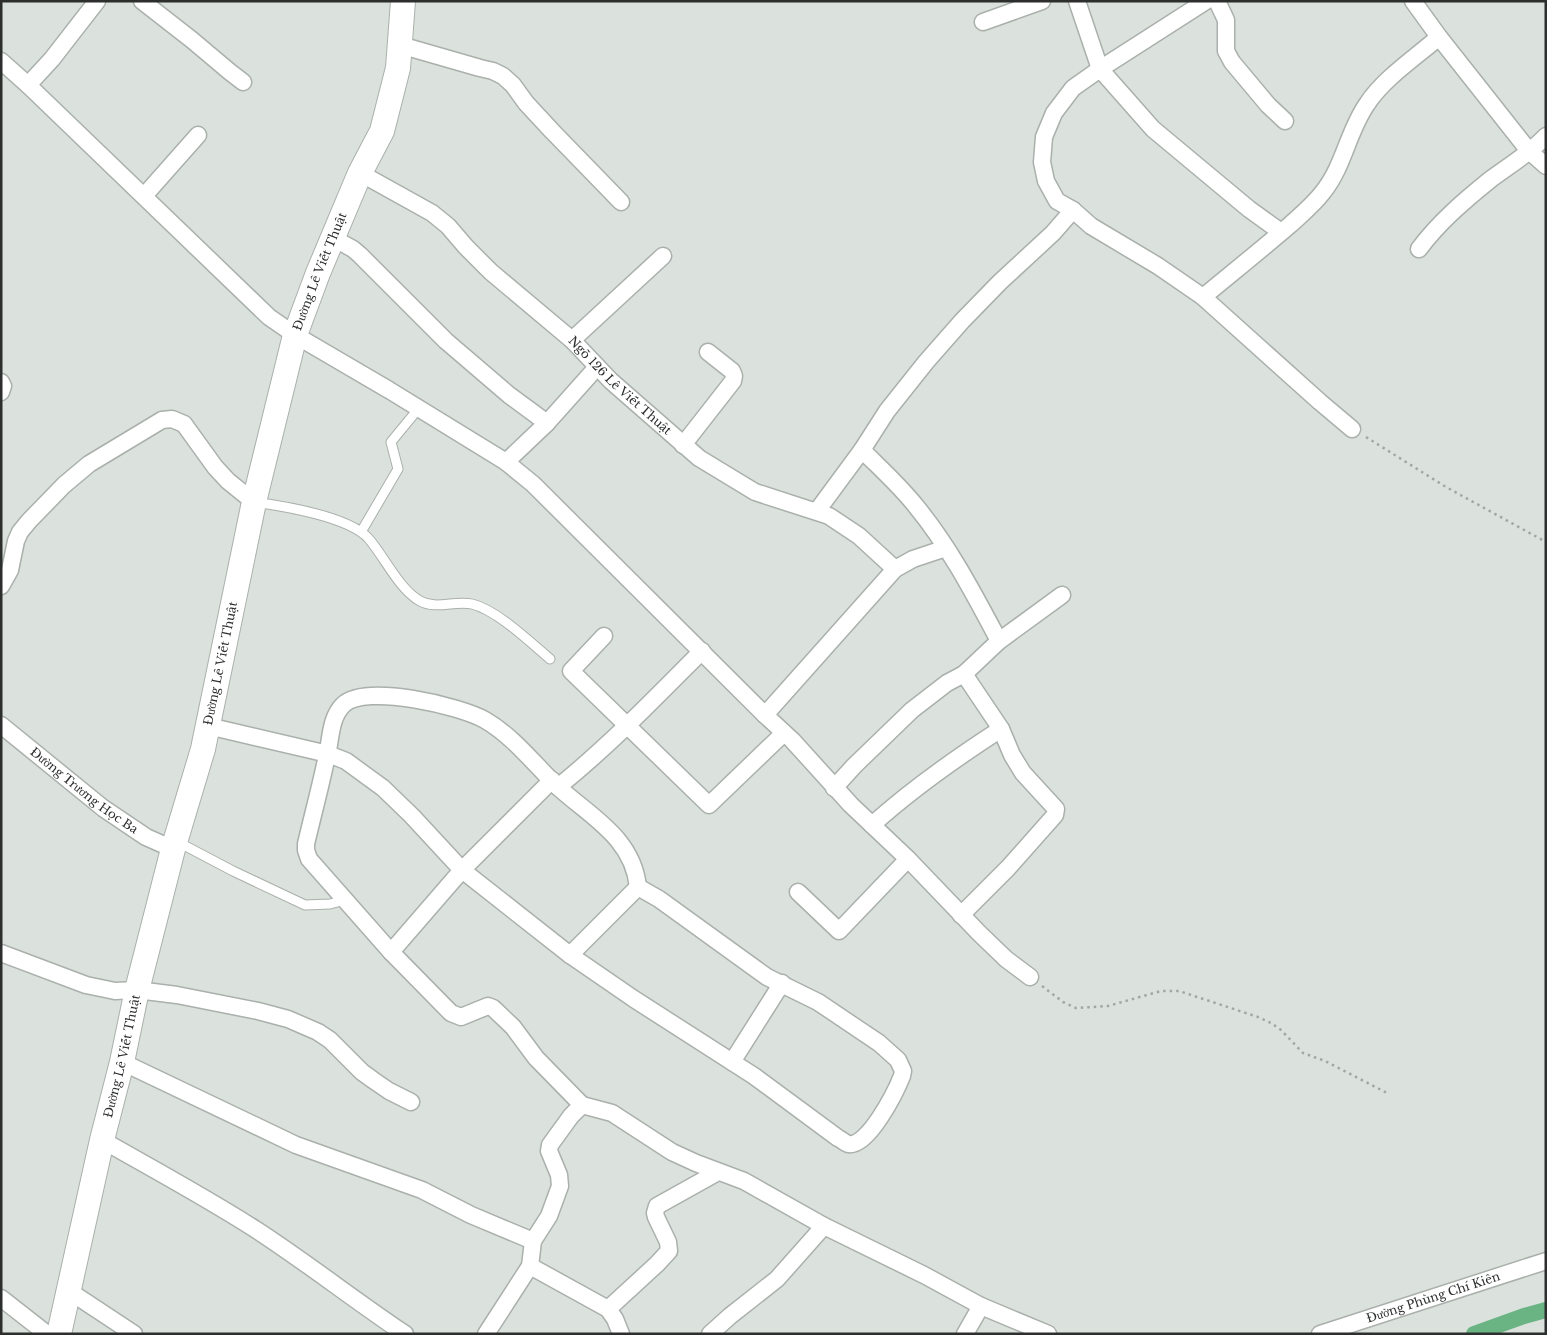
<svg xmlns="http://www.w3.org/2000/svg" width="1547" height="1335" viewBox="0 0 1547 1335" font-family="'Libre Baskerville',serif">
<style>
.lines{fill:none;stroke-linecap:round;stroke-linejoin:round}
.canal{stroke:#6ab483;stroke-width:16}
.lane-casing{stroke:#aab0ab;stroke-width:11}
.street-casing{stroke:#aab0ab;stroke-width:19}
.secondary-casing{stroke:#aab0ab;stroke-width:26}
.path{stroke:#a2a7a3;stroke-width:2.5;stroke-dasharray:2.5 4;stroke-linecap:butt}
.lane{stroke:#fff;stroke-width:9}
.street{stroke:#fff;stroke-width:16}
.secondary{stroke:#fff;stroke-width:24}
.labels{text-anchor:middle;stroke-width:4;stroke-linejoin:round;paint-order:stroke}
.street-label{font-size:12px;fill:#2c2f2d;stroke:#dbe1dd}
</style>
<rect width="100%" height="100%" fill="#dbe1dd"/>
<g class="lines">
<!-- canal -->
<path class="canal" d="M1474 1334 1524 1316 1546 1310"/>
<defs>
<path id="lane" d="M254 502C283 506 350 517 369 539 385 558 399 589 420 601 436 610 455 600 472 604 497 610 530 642 550 659
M361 532 398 469 391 442 419 408
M176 841 233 871 305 905 330 904 345 900"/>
<g id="street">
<path d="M142 1 192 40 230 72 243 82"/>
<path d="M1077 1 1100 69 1153 129 1249 209 1281 232"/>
<path d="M1206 1 1100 69 1073 88 1054 113 1044 137 1042 162 1046 181 1057 201 1073 210 1091 226 1158 266 1203 297 1320 402 1352 429"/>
<path d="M1217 1 1226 20V51L1232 62 1268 105 1285 121"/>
<path d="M1413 1 1439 37 1529 151 1546 166"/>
<path d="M983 22 1042 1"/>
<path d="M400 45 480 68 493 71 503 76 513 85 526 103 552 131 621 202"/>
<path d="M1 61 28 85 269 317 295 335 389 390 506 462 533 484 765 715 792 740 851 805 908 859 979 933 1006 959 1030 977"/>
<path d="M28 85 52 59 97 1"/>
<path id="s1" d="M360 173 432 213 448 226 466 247 491 272 572 340 611 381 699 458 755 492 829 516 859 536 895 569"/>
<path d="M144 196 198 135"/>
<path d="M333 238 353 249 360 255 446 341 509 395 547 423"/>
<path d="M1419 249C1439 222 1465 200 1491 179 1510 165 1530 153 1546 136"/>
<path d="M1203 297C1232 273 1262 249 1291 224 1302 214 1314 204 1323 192 1344 166 1348 131 1367 104 1383 79 1416 57 1439 37"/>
<path d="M572 340 663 256"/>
<path d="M1 382 3 386 1 392"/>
<path d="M683 445 733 381 734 376 732 371 708 352"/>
<path d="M862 450C880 468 899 485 915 505 949 546 974 594 999 641"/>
<path d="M506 462 547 423 597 367"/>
<path d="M817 511 862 450 887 411 926 362 962 321 1000 282 1053 233 1073 210"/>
<path d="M1 586 10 570 16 541 20 532 29 521 64 485 89 464 162 420 172 419 184 424 215 467 228 481 254 502"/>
<path d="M604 636 571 671 709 805 784 733"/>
<path d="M765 715 895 569 913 559 946 548"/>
<path id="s2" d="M1 725 103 808 146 837 173 849"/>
<path d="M208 726 328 754 346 761 383 788 412 816 462 870 570 955 634 999 754 1076 838 1138C841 1139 845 1143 848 1144 868 1148 896 1091 902 1076L903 1071 898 1060 879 1043 818 1002 767 977 659 899 638 887"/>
<path d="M558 787C610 745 655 698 702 651"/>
<path d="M834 788 854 766 912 710 947 683 964 674 999 641 1062 595"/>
<path d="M872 825C912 789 956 758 1001 729"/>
<path d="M798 892 839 931 908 859"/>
<path d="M961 915 1008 868 1055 815 1056 809 1023 773 1012 755 1001 729 964 674"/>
<path d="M391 952 462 870 552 780"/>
<path d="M1 953 86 985 115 991 137 990 177 995 258 1011 288 1019 318 1032 330 1040 362 1072 373 1080 389 1091 411 1102"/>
<path d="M570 955 638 887"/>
<path d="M122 1062 296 1145 422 1190 471 1215 533 1241"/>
<path d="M732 1062 782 983"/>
<path d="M582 1105 536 1058 513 1027 493 1008 488 1006 461 1017 451 1013 391 952 309 859 306 850V844C313 814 321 785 327 755 331 739 330 718 343 705 365 683 460 706 485 720 514 737 534 764 558 787 591 817 633 838 638 887"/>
<path d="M102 1140C153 1169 205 1197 255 1229 306 1262 354 1300 405 1334"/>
<path d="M530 1266 608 1309 615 1319 621 1334"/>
<path d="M69 1291 134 1334"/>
<path d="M1 1298 47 1334"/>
<path d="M608 1309 657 1264 669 1251 668 1242 656 1217 655 1213 657 1206 718 1172"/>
<path d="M486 1334 530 1266 533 1241 549 1216 560 1186 559 1175 549 1151 550 1145 571 1116 582 1105 612 1113 672 1152 696 1163 744 1181 824 1226 924 1275 981 1306 1048 1334"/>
<path d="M710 1334 730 1316 777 1279 824 1226"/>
<path d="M965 1334 981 1306"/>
<path id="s3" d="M1320 1334 1546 1261"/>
</g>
<g id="secondary">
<path id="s4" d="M59 1334 102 1140 122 1062 137 990 173 849 203 749 254 502 295 335 318 273 360 173 382 131 398 68 403 1"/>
</g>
</defs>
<!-- lane casing -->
<use href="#lane" class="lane-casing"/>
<!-- street casing -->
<use href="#street" class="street-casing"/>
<!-- secondary casing -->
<use href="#secondary" class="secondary-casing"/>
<!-- path -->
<path class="path" d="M1366 437 1446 487 1546 542
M1042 986 1063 1002 1076 1008 1108 1006 1161 991H1179L1258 1017 1271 1023 1281 1030 1303 1053 1325 1061 1389 1094"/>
<!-- lane -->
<use href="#lane" class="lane"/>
<!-- street -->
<use href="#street" class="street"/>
<!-- secondary -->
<use href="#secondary" class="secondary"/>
</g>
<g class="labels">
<!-- street labels -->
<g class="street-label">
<text dy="4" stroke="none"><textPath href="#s4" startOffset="1095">Đường Lê Viết Thuật</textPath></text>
<text dy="4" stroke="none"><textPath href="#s1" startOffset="338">Ngõ 126 Lê Viết Thuật</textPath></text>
<text dy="4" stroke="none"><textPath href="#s4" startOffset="690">Đường Lê Viết Thuật</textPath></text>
<text dy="4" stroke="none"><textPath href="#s2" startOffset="106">Đường Trương Học Ba</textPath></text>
<text dy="4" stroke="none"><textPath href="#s4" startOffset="285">Đường Lê Viết Thuật</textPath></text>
<text dy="4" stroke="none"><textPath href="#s3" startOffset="119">Đường Phùng Chí Kiên</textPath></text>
</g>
</g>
<!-- border -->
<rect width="1547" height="1335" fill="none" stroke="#2c2f2d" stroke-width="5"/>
</svg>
